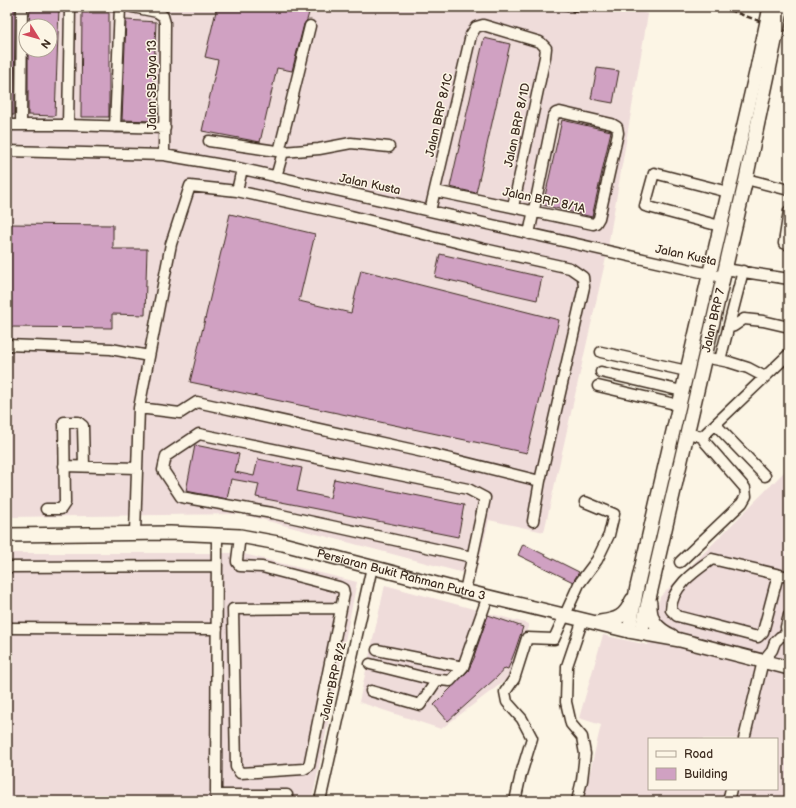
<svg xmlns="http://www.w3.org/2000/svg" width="796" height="808" viewBox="0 0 796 808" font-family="'Balsamiq Sans',sans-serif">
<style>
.built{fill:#efdcda;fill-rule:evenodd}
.building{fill:#d0a1c2;stroke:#3b2a1e}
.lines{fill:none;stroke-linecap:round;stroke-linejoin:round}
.minor-casing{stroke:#3b2a1e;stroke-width:13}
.major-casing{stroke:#3b2a1e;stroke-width:16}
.minor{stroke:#fcf5e5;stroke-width:10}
.major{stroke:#fcf5e5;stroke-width:13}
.rail{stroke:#3b2a1e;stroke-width:2.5;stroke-dasharray:6 3;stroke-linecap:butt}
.major-bridge-casing{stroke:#3b2a1e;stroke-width:16;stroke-linecap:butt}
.major-bridge{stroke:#fcf5e5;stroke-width:13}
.labels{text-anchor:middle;stroke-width:3;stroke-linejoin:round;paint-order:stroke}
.street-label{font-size:12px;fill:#3b2a1e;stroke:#fcf5e5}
</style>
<rect width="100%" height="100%" fill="#fcf5e5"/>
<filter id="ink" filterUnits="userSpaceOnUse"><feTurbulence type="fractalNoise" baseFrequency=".025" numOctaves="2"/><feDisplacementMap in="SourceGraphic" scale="8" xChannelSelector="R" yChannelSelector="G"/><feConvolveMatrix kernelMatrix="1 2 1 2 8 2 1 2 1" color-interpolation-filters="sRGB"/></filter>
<g filter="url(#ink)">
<!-- built -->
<path class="built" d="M7 7H620L648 14 606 258 544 532 489 520 475 576 241 514 7 517ZM26 26H50V50H26Z
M789 467V801H583L601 725 579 718 603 635 648 645 660 597ZM649 739H777V789H649Z
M7 553H240L357 582 312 801H7Z
M385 585 529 624 511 676 441 729 359 702Z"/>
<!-- building -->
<path class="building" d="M7 7H15L14 115H7Z
M30 7H59L55 116 28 115V50H50V26H29Z
M217 7H282L309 13 307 20 304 24 292 71 277 68 260 142 202 131 218 60 205 57Z
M82 13H109V117H81Z
M126 20 156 22 152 121 122 120Z
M484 38 510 44 476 193 450 187Z
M597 68 619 71 613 103 591 99Z
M562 120 611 131 592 217 543 205Z
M230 214 315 234 299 301 351 313 361 270 559 320 527 453 190 382Z
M7 224 113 225V249H147L145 315 112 314V328L7 327Z
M440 254 542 277 537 300 435 277Z
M195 445 239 454 235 472 254 476 258 459 302 468 297 491 330 498 334 479 464 505 458 537 256 497 259 484 231 479 227 499 186 491Z
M523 544 579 572 573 582 518 555Z
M488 615 523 627 515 651 508 669 505 668 497 677 448 721 434 705 468 671 475 656H474Z"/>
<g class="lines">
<defs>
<path id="minor" d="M132 7 157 12 163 16 165 23 164 155
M7 125H68L165 128
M21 125 22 7
M68 125 70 7
M115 127 120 7
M209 141 283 152
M7 151 164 155 234 167 723 277
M279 152 310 26
M276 177 283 152 319 149 351 143 389 147
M746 179 789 190
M237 191 351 216 484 249 570 268 583 277 584 287 540 481 533 521
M435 191 593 224 596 223 599 218 618 133 617 127 612 124 560 112 556 113 553 117 529 234
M430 211 471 35 476 27 483 25 540 42 546 48 545 57 513 207
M789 211 784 243 789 245
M720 226 645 206 654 173 728 192
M725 269 789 279
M728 328 734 326 744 319 763 321 789 327
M7 345 111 349 149 356
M601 352 687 371
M704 357 729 362 748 368 765 377
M720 360 743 271
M601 372 682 391
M598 386 679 405
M139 408 180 413 197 402 423 452 540 481
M716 425 765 476
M688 433 702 437 789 354
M64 466 137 468
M46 509H61L65 503 64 422H78L83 426 84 466
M135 533 139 408 171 244 190 186 237 191 242 169
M240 536 237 560V562L240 566 262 567 339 587 343 589 344 594 309 766 304 769 240 773 236 767 233 609 341 608
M680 562 742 503 746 496 745 488 705 442 702 437
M7 567 217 566
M778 575 763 632 758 637 677 616 671 610C671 587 695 571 712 559L789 577
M465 591 485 498 468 489 199 434 166 456 163 470 181 497 272 513 472 557
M7 628 217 629
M787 634 786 627 789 615
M377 650 463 667
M370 664 430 679 450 681 463 667 488 596
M371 691 420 705 437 680
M744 739 763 661 772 650 775 642 780 637 787 634
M216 795H287
M216 801 217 534
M320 801 372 567
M515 801 521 774 532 738 522 719 507 702 505 692 514 679 527 638 554 639 579 584 597 560 609 535 614 514 585 502
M577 801 582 780 585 754 582 737 571 724 566 702 567 666 583 619
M728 801 731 789"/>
<g id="major">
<path id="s1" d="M7 535 170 533 240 536 283 544 456 589 629 631 680 640 789 668"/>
<path d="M650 603C649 620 657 629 672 636"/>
<path d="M600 622C617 620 625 617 632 600"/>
<path d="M629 631 637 587 758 64"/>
<path id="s2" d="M641 633 746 179 769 70"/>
</g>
</defs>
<!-- minor casing -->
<use href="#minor" class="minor-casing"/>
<!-- major casing -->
<use href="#major" class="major-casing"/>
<!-- minor -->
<use href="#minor" class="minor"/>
<!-- major -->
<use href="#major" class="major"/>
<!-- rail -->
<path class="rail" d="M554 7 577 12
M721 7 789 32"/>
<defs>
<path id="major-bridge" d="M758 64 770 7
M769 70 782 7"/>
</defs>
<!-- major-bridge casing -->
<use href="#major-bridge" class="major-bridge-casing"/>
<!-- major-bridge -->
<use href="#major-bridge" class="major-bridge"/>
</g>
</g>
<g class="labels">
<!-- street labels -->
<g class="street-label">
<text transform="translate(152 85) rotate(-90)" y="4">Jalan SB Jaya 13</text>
<text transform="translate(439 115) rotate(-77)" y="4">Jalan BRP 8/1C</text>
<text transform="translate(517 125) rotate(-78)" y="4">Jalan BRP 8/1D</text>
<text transform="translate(370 184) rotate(12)" y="4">Jalan Kusta</text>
<text transform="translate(544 200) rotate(12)" y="4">Jalan BRP 8/1A</text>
<text transform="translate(686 255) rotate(12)" y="4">Jalan Kusta</text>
<text dy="4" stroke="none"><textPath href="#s2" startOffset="321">Jalan BRP 7</textPath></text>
<text dy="4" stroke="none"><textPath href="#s1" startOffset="399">Persiaran Bukit Rahman Putra 3</textPath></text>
<text transform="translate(333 681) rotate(-77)" y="4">Jalan BRP 8/2</text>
</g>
</g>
<!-- margin -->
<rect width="796" height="808" fill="none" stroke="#fcf5e5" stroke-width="24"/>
<rect x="12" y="12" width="772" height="784" fill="none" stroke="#3b2a1e" stroke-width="1.5" filter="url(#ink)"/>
<!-- legend -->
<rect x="648" y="738" width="130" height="52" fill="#fcf5e5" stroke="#afa495"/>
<rect x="656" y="751" width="20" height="6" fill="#fcf5e5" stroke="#afa495"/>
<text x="684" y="758" font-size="12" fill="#3b2a1e">Road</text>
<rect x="656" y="768" width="20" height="12" fill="#d0a1c2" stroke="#afa495"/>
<text x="684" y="778" font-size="12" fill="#3b2a1e">Building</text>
<!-- north arrow -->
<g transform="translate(38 38) rotate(127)"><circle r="19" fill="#fcf5e5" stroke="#afa495"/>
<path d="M0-3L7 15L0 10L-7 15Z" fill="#d1495b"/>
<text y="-6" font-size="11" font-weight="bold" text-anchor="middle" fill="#3b2a1e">N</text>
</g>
</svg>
